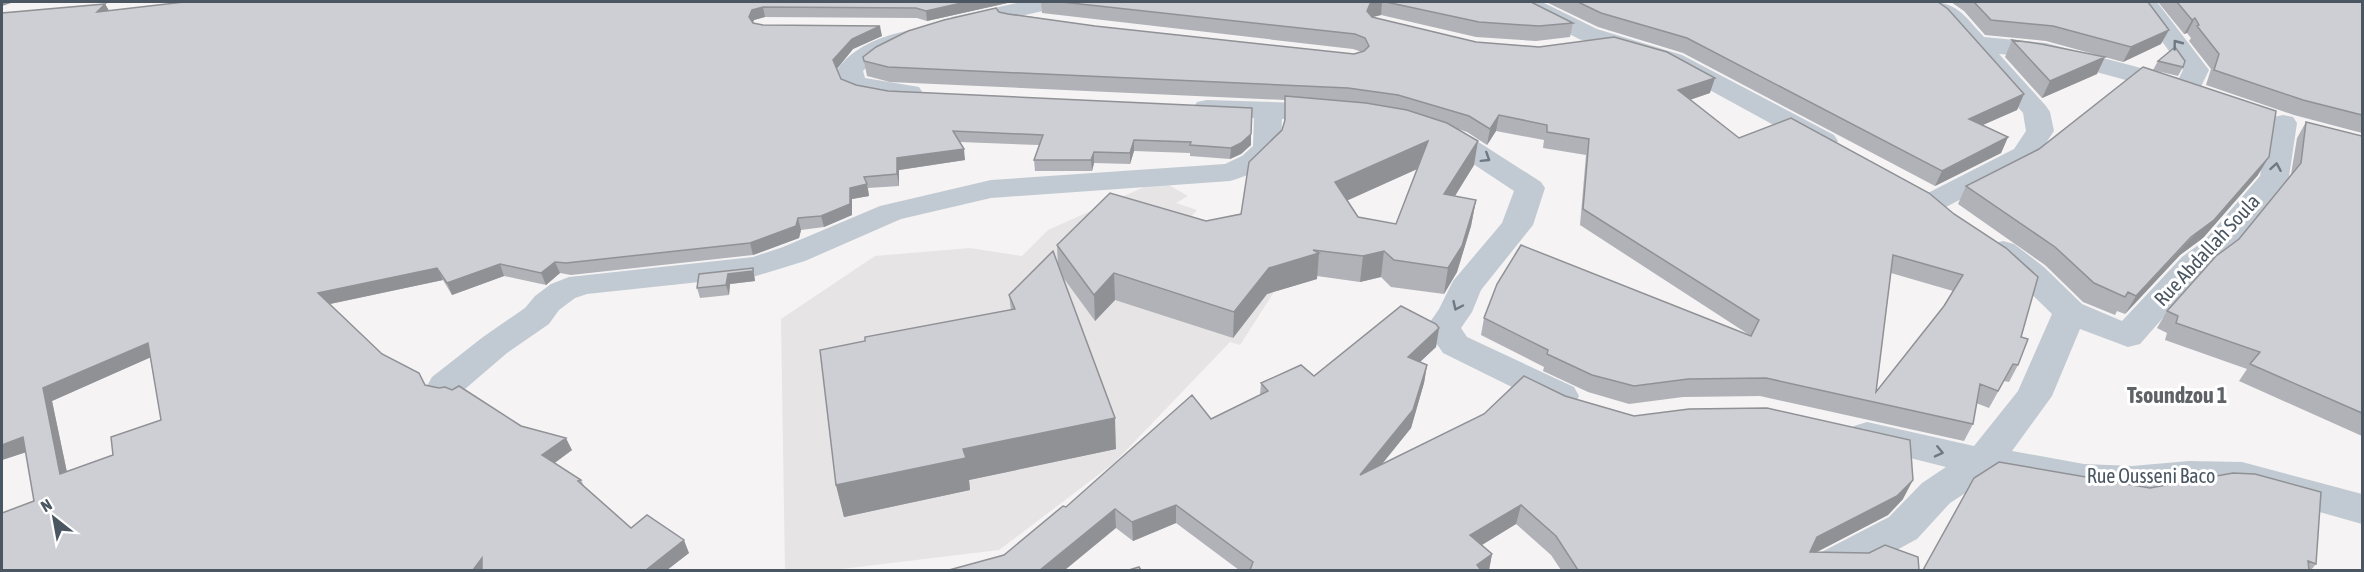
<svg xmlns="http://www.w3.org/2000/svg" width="2364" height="572" viewBox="0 0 2364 572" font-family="'Asap Condensed',sans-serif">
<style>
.education{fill:#e6e4e5}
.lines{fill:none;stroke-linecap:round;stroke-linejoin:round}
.minor{fill:#c1cad2;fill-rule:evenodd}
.wall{fill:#b0b2b7;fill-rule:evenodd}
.shaded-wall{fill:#909195}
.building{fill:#cdcfd5;stroke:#909195;stroke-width:1.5;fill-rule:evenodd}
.oneway{stroke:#6e7983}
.labels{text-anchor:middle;stroke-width:6;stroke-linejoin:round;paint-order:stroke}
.street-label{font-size:20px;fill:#4a5661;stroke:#fff}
.quarter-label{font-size:22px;font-weight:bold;fill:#5f6368;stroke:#fff}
</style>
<rect width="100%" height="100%" fill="#f5f3f3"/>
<!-- education -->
<path class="education" d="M1160 180 1188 196 1176 203 1197 210 1165 246 1279 284 1240 345 1230 342 1114 463 999 550 833 570H785L781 319 875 256 970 248 1022 256 1048 230Z"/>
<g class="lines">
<!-- minor -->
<path class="minor" d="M1022 2H1065L1061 7 961 29 952 27 949 22 952 17Z
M1513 2H1542L1597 29 1682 55 1834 135 1838 141 1834 147 1824 149 1814 147 1664 65 1579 39 1517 7Z
M1921 2C1956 0 1962 13 1984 37L2046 43 2179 78 2183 70 2133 2H2157L2209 70 2197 95 2188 97 2045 58 1999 54 2046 106 2050 112 2054 131 2034 161 1946 207 1935 210 1924 207 1920 201 1924 195 2014 149 2026 131 2023 113 1944 22Z
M906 31 915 33 918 38C911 48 878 55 863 71L865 78 919 87 923 93 919 99C896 104 865 97 844 88L837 70C853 47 879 37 906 31Z
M1207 100 1330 104 1340 106 1344 112 1340 118 1330 120 1282 119C1281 128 1283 139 1281 148 1277 164 1245 177 1230 181L991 198 901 219 805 261 756 276 587 294 575 298 559 310 549 324 507 353 458 395 445 398 432 395 427 386 432 377 483 337 525 308 535 296 551 284 569 277 753 257 783 247 880 206 991 180 1225 164 1242 156 1253 146 1254 118 1197 114 1193 108 1197 102Z
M2283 115 2293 117 2297 123 2289 177 2284 183 2227 254 2204 271 2140 344 2128 347 2080 329 2052 396 2012 451 2084 464 2132 466 2189 461 2242 462 2362 494V524L2242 490 2189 489 2132 494 2084 492 2033 481 1990 477 1950 503 1917 539 1860 570H1804L1810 558 1889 517 1922 483 1946 467 1854 444 1848 435 1854 426 1867 422 1974 446 2018 391 2052 314 1987 251 1992 244 2003 241 2014 244 2044 267 2082 304 2122 321 2182 257 2205 240 2260 176 2269 123 2273 117Z
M1436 125 1466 134 1541 182 1545 188 1533 225 1481 290 1472 312 1461 328 1467 337 1574 387 1579 396 1574 405 1561 408 1548 405 1443 353 1426 328 1439 309 1453 281 1502 223 1514 191 1446 146 1426 139 1422 133 1426 127Z"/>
</g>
<!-- wall -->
<path class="wall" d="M1012 2 927 21 917 18 765 17 754 20 753 23 763 25 882 36 853 49 837 69 841 79 856 85 888 91 1251 145 1241 154 1230 159 1190 156V153L1134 151 1130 164 1094 163 1092 171H1035L1034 160 1039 145 960 142 965 160 899 170V186L868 188 869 196 852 199V215L824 227 801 230 799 238 753 255 571 275 560 273 546 285 504 276 452 295 443 280 330 304 382 354 425 385 521 426 572 450 554 463 581 480 584 486 631 528 689 553 667 570H2L34 501 26 452 2 460 105 4 109 11ZM150 357 161 420 113 455 67 472 52 401Z
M1041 2H1531L1573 23 1570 37 1536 41 1476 37 1381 15 1372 17 1476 42 1710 93 1690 100 1739 138 1929 193 2021 337 2018 365 2009 382 2004 381 1989 408 1976 403 1973 424 1964 441 1760 396 1683 397 1629 404 1588 392 1543 371 1544 367 1481 335 1484 318 1751 336 1580 225 1586 155 1543 148 1544 140 1496 131 1487 145 1467 132 1458 129 1474 165 1455 196 1476 200 1471 226 1457 272 1444 294 1391 287 1381 277 1360 282 1317 276V279L1267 294 1233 338 1115 300 1095 321 1062 276 1116 449 969 480 970 490 844 517 836 485 865 341 1011 310 1009 295 1058 266 1057 245 1206 221 1241 214 1282 130 1284 123 1285 100 890 82 867 76 863 57 999 12 1095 26 1354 54 1362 52 1353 49 1042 13ZM1417 169 1396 224 1358 217 1347 200ZM1891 273 1953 291 1944 306 1876 392Z
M1546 2H1938L2024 94 2017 110 1983 125 2008 137 2001 153 1935 186 1683 53 1598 27Z
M1951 2H2148L2161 44 2123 62 2046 41 1985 35 1964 11Z
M2158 2H2362V133L2294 115 2206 85 2211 69 2189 41 2191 38 2187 33 2184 34Z
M2012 40 2097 74 2042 98 2005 57Z
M2158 61 2183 67 2178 76 2153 70Z
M2306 122 2362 136V436L2239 381 2247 369 2165 340 2167 333 2157 328 2167 311 2239 239 2291 174 2297 138Z
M2258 175 2203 238 2180 255 2125 314 2117 311 2115 315 2083 302 2045 265 1958 204 1966 186Z
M753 268 755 281 730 284 729 295 700 298 697 288Z
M1439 328 1436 347 1420 362 1427 365 1424 383 1411 428 1381 465 1565 396 1903 499 1888 515 1817 552 1919 570H1561L1551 555 1516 524 1482 545 1492 554 1489 570H1239L1176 523 1133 541 1116 528 1004 555 1066 507 1211 419 1260 395 1261 383 1314 376Z
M1999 462 2316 564 2311 570H1923Z"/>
<!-- shaded-wall -->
<path class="shaded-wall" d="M2 2H14L2 6Z
M966 2H1012L927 21 926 11Z
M1379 2H1382L1381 15 1369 18 1367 11 1370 4Z
M105 4 111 14 97 12Z
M763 7 765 17 754 20 751 27 749 17 752 10Z
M2195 18 2187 33 2184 34 2192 20Z
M880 26 882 36 853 49 835 71 833 60 852 39Z
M2169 30 2161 44 2123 62 2131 47Z
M2105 57 2097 74 2042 98 2050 81Z
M1715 78 1710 93 1674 105 1678 90Z
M2024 94 2017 110 1962 134 1969 119Z
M1499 115 1496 131 1487 145 1490 129Z
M1251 134V145L1241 154 1230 159 1231 148Z
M2008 137 2001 153 1935 186 1942 171Z
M1134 140V151L1130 164V153Z
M1428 141 1424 166 1333 207 1335 182Z
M1478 141 1474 165 1440 220 1444 194Z
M964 149 965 160 899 170V186L897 174V158Z
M1094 152V163L1092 171 1091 160Z
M2269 157 2258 175 2203 238 2180 255 2125 314 2136 296Z
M867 184 869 196 852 199V215L824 227 821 216 850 188Z
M1476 200 1471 226 1457 272 1444 294 1448 268Z
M798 218 801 230 799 238 753 255 750 243Z
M1384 251 1381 277 1360 282 1363 256Z
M1319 253 1317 279 1267 294 1233 338 1234 312 1269 268Z
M555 262 560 273 546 285 541 273Z
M500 264 504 276 452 295 447 283Z
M437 268 443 280 325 305 318 293Z
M753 268 755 281 730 284 729 295 726 285 728 274Z
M1114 273 1115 300 1095 321 1094 295Z
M1439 328 1436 347 1406 375 1408 357Z
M148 343 156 355 52 401 70 487 60 474 43 388Z
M1427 365 1424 383 1411 428 1358 494 1360 475Z
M1115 418 1116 449 969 480 970 490 844 517 836 485 963 449Z
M23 437 33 450 2 460V445Z
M566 438 572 450 548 468 542 455Z
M1913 480 1903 499 1888 515 1809 556 1802 570 1817 537Z
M1176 505V523L1133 541 1132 522Z
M1521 505 1516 524 1467 554 1470 535Z
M1115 509 1116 528 1065 570H1040Z
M684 540 689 553 667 570H646Z
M1492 554 1489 570H1476L1477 565Z
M482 558 488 570H473Z"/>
<!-- building -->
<path class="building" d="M184 2H966L926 11 916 8 763 7 752 10 749 17 753 23 763 25 880 26 852 39 833 60 841 79 856 85 888 91 1252 108 1251 134 1241 143 1231 148 1190 145 1191 142 1134 140 1130 153 1094 152 1091 160H1034L1043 135 953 131 964 149 897 158V174L864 177 867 184 850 188V204L821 216 798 218 796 226 750 243 566 263 555 262 541 273 500 264 447 283 437 268 318 293 382 354 419 373 425 385 439 388 445 387 452 390 459 386 521 426 566 438 542 455 581 480 578 481 631 528 647 515 684 540 646 570H482V558L473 570H2V513L34 501 23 437 2 445V13L105 4 97 12ZM148 343 161 420 111 437 113 455 60 474 43 388Z
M1062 2H1379L1370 4 1367 11 1372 17 1476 42 1539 47 1614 37 1667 52 1715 78 1678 90 1739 138 1791 118 1929 193 1954 214 2006 248 2038 277 2021 337 2028 339 2018 365 2013 364 1998 391 1980 384 1973 424 1766 378 1688 379 1634 386 1592 375 1547 354 1548 350 1484 318 1497 284 1521 245 1751 336 1759 320 1583 209 1589 139 1547 132V125L1499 115 1490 129 1469 116 1398 95 1348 88 888 67 864 61 863 57 876 47 908 31 944 20 996 8 999 12 1008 14 1095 26 1354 54 1364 51 1369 46 1365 38 1355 34ZM1893 255 1963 275 1944 306 1876 392Z
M1386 2H1531L1573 23 1539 26 1479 22Z
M1578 2H1938L1948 9 2024 94 1969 119 2008 137 1942 171 1687 38 1601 13Z
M1974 2H2148L2169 30 2131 47 2053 26 1991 20Z
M2177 2H2362V115L2303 100 2214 70 2219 54 2197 26 2199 25 2195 18 2192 20Z
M2012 40 2041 44 2105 57 2050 81Z
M2175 47 2185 61 2183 67 2158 61Z
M2143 67 2276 111 2269 157 2214 220 2191 237 2136 296 2128 292 2125 297 2094 283 2055 247 1966 186 2039 149Z
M1285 96 1366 103 1407 110 1447 123 1478 141 1444 194 1476 200 1462 246 1448 268 1394 260 1384 251 1363 256 1313 250 1319 253 1269 268 1234 312 1114 273 1094 295 1057 245 1110 193 1206 221 1241 214 1249 162 1282 130 1285 120ZM1428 141 1396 224 1358 217 1335 182Z
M2306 122 2362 136V413L2250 364 2260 352 2176 323 2178 316 2167 311 2216 256 2239 239 2301 163Z
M1053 251 1115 418 963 449 966 458 836 485 820 350 865 341V337L1015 309 1009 295Z
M753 268V271L728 274 726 285 697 288 699 274Z
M1401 306 1436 324 1439 328 1408 357 1427 365 1413 410 1360 475 1484 414 1524 376 1565 396 1634 416 1689 409 1767 408 1910 440 1913 480 1897 496 1817 537 1810 552 1869 553 1885 545 1918 557 1919 570H1578L1556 536 1521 505 1470 535 1492 554 1477 565 1481 570H1250L1253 562 1176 505 1132 522 1115 509 1040 570H949L1004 555 1063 506 1066 507 1192 395 1211 419 1268 391 1261 383 1301 365 1314 376Z
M1999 462 2150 488 2233 473 2255 474 2321 492 2316 564 2308 561 2309 570H1923L1974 478Z
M1139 567 1141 570H1129Z"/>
<!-- one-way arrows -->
<defs><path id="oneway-chevron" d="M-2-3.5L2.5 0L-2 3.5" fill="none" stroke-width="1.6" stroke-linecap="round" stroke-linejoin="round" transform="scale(1.5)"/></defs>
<g class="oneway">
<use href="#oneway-chevron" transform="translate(2177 44) rotate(-127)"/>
<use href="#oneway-chevron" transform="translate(1486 158) rotate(32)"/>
<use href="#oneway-chevron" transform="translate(2276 167) rotate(-80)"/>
<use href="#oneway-chevron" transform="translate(1457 306) rotate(115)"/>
<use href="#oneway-chevron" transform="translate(1939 452) rotate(13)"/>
</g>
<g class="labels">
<!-- street labels -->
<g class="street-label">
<text transform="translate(2207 250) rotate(-47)" y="7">Rue Abdallah Soula</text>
<text x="2151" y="483">Rue Ousseni Baco</text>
</g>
<!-- quarter labels -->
<g class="quarter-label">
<text x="2177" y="403">Tsoundzou 1</text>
</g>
</g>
<!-- border -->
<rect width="2364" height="572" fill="none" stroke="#4a5661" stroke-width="6"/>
<!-- north arrow -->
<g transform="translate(54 518) rotate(329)" stroke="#ffffff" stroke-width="4.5" paint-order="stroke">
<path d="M0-4.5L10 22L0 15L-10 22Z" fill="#4a5661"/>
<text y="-9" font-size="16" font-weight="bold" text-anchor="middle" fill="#4a5661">N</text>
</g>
</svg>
